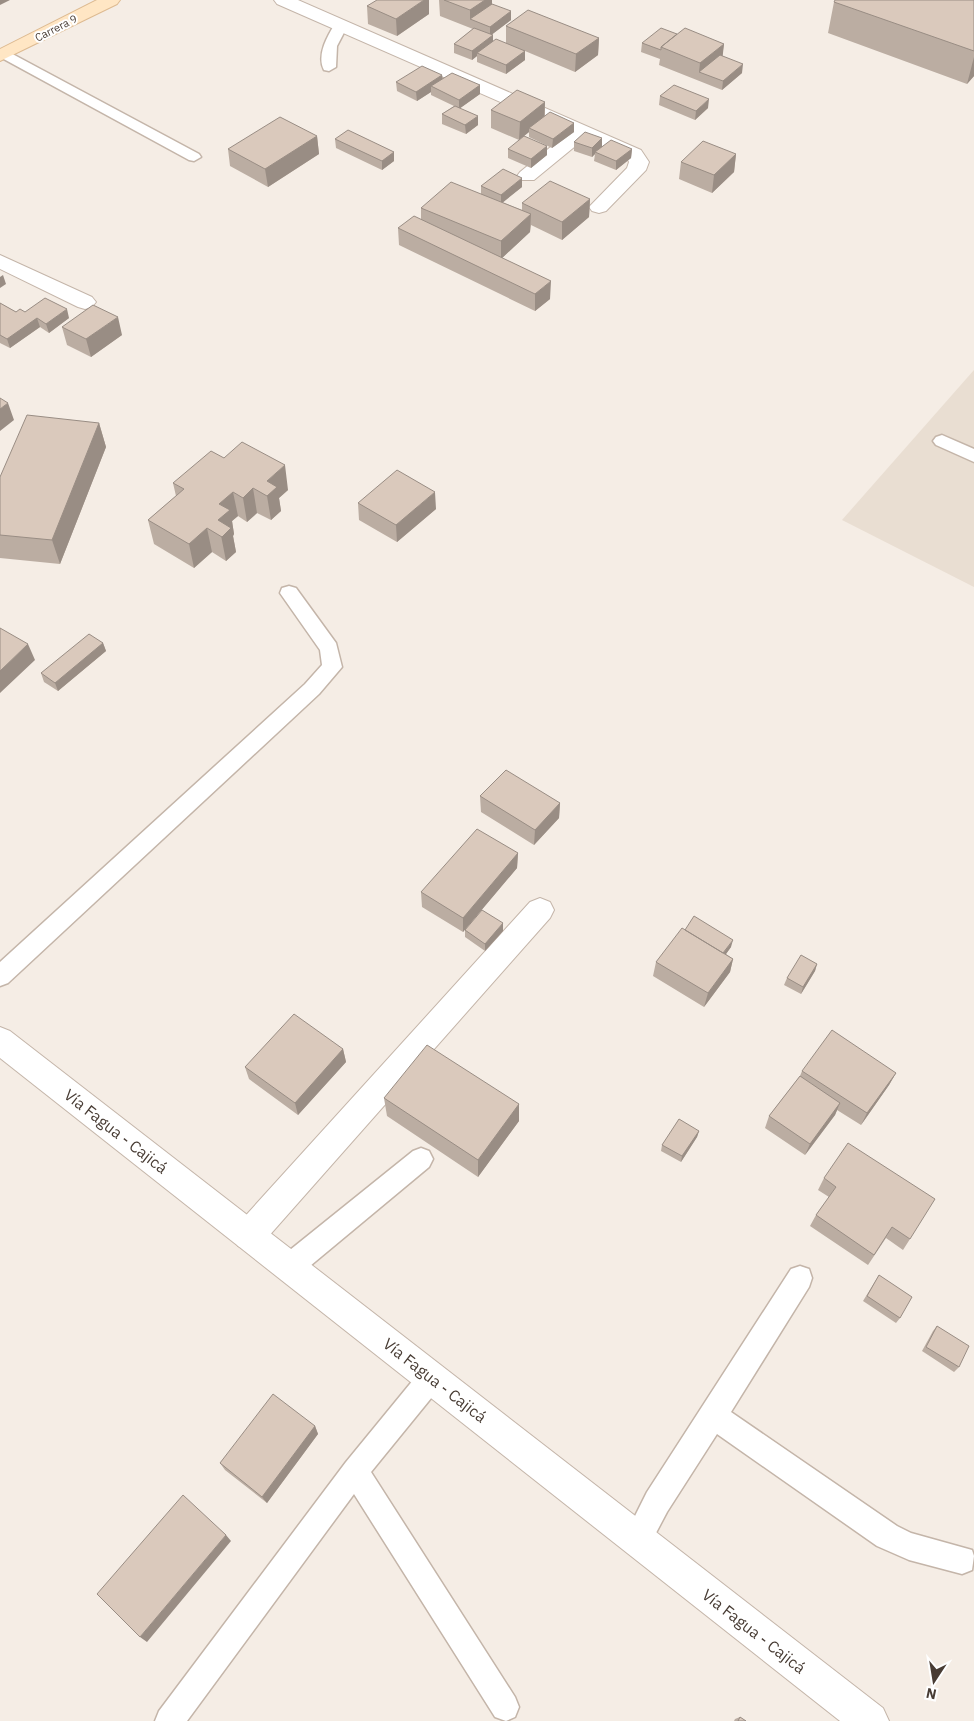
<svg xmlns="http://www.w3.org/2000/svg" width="974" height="1721" viewBox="0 0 974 1721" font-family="'IBM Plex Sans',sans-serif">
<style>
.residential{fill:#e9ded2}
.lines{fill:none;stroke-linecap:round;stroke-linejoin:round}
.service-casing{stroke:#c4b5a9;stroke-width:3}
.minor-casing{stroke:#c4b5a9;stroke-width:2}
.tertiary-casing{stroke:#c4b5a9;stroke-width:2}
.secondary-casing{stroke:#ddba91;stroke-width:2}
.service{fill:#fff;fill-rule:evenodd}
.minor{fill:#fff;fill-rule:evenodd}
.tertiary{fill:#fff;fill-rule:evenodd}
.secondary{fill:#ffe6c4;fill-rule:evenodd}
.wall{fill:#bbada2}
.shaded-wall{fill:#998d84}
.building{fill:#dac9bc;stroke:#998d84}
.labels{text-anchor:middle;stroke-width:4;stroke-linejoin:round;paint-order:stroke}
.far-street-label{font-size:11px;fill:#483c34;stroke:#fff}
.near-street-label{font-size:16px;fill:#483c34;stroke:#fff}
</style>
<rect width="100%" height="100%" fill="#f5ede5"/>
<!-- residential -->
<path class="residential" d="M974 370V587L842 520Z"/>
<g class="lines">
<defs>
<path id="service" d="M341 21 348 25 337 46 336 67 329 71 324 70C316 55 328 35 336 22Z
M5 50 199 154 201 157 194 161 189 160 0 57V51Z
M942 435 974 449V462L936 445 933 441 936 437Z
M289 586 296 588 336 643 342 667 319 694 8 983 0 986V962L305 684 322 665 320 650 280 593 282 588Z
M421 1148 429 1151 433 1159 429 1167 298 1276 289 1279 280 1276 277 1267 280 1258 413 1151Z
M800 1266 809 1269 812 1278 809 1287 731 1412 897 1526 911 1533 972 1550 974 1556 972 1570 962 1574 909 1560 877 1546 717 1434 667 1512 647 1550 637 1554 627 1550 623 1540 647 1492 791 1269Z
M432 1364 441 1368 445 1377 441 1386 371 1472 515 1697 519 1707 515 1717 506 1721 495 1717 354 1494 187 1721H155L159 1711 346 1462 423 1368Z"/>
<path id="minor" d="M274 0H298L641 150 649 162 646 170 606 211 599 213 592 211 589 207 627 168 629 162 627 158 584 139 534 180H520L517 176 520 172 569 132 277 4Z
M0 255 92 297 96 302 92 307 85 309 78 307 0 269Z
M540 898 550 902 554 910 550 918 260 1246 249 1250 238 1246 233 1235 238 1224 530 902Z"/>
<path id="tertiary" d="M0 1027 10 1031 883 1708 889 1721H840L0 1058Z"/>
<path id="secondary" d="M97 0H120L117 4 0 61V49Z"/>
</defs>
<!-- service casing -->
<use href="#service" class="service-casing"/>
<!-- minor casing -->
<use href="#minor" class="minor-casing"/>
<!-- tertiary casing -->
<use href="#tertiary" class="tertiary-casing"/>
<!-- secondary casing -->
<use href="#secondary" class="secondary-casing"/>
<!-- service -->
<use href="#service" class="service"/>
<!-- minor -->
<use href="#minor" class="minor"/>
<!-- tertiary -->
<use href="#tertiary" class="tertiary"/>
<!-- secondary -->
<use href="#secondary" class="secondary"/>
</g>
<!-- wall -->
<path class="wall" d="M439 0H492V4L511 20 491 35H493V41L506 43V26L599 38 598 55 575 72 525 51V60L506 74 477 62V56L472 60 454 53V44L473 29 440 16Z
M974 0V76L967 84 828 33 834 2Z
M367 6 429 14 397 36 368 24Z
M677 34 724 44 722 56 742 73 722 90 659 65 660 59 641 52 642 43Z
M442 75 443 79 480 85V94L460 108 478 125 466 134 442 124V114L454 106 431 95V92L417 101 397 91 396 82Z
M660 96 708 108 695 120 659 105Z
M545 102V117L574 123V132L552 148 529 137V132L519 140 491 128V110Z
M317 136 319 154 268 187 230 166 228 149Z
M602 138V146L632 149 631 158 616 170 594 161 595 154 592 157 574 151V142Z
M335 139 394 152V161L382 170 336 148Z
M547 146V155L531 168 508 158V149Z
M736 154 734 172 712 193 679 179 681 162Z
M481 186 522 187 502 202 522 210V203L590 199 589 217 562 240 531 225 530 232 502 258 550 299 535 311 399 245 398 228 421 219V208L481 194Z
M0 303 16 312 69 318 49 333 40 327 10 348 0 343Z
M62 327 122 335 91 357 67 345Z
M99 423 106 447 60 564 0 558V477Z
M224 458 288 490 279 498 281 511 271 520 257 513 247 522 238 516 232 521 234 534 233 536 236 552 226 561 212 552 194 568 154 544 148 520 176 496 173 483Z
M358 503 436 509 397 542 359 520Z
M103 643 106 651 58 691 44 682 41 673Z
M480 796 560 803 559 818 534 845 481 812Z
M518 853 517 868 463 932 422 907 421 892Z
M465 930 503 931 485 951 465 937Z
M685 930 731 947 726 954 733 959 730 972 704 1007 653 976 656 962Z
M817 964 815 971 801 994 784 985 787 978Z
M343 1049 346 1062 298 1115 249 1079 245 1067Z
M802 1071 896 1073 889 1085 861 1125 837 1110 835 1115 805 1155 765 1128 769 1116 800 1076Z
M384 1098 519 1104V1121L478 1177 387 1116Z
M699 1131 697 1137 681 1162 661 1151 662 1145Z
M824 1178 910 1239 903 1250 886 1238 868 1265 810 1226 816 1215 829 1197 818 1190Z
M879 1275 900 1318 896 1323 863 1301Z
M937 1326 959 1367 954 1372 922 1351 933 1331Z
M315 1426 318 1434 267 1503 225 1470 220 1463Z
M740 1717 746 1721H734L735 1719Z"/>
<!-- shaded-wall -->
<path class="shaded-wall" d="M0 0H10L0 5Z
M424 0H429V14L397 36 396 19Z
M485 0H492V13L470 19V10Z
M511 11V20L490 36V27Z
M493 35V44L477 53V56L472 60V51Z
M599 38 598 55 575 72 576 54Z
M724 44 722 62 699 72 700 63Z
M525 51V60L506 74V65Z
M974 57V76L967 84Z
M743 64 742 73 722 90 723 81Z
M442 75 443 84 431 86V92L417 101 416 92Z
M480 85V94L459 109V100Z
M709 99 708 108 695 120 696 111Z
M545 102 544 119 529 128V132L519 140 520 122Z
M478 116V125L466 134 465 125Z
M574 123V132L552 148 553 139Z
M317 136 319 154 268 187 265 169Z
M602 138V147L595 152V154L592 157V148Z
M547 146V155L531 168V159Z
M632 149 631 158 616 170V161Z
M394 152V161L382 170V161Z
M736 154 734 172 712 193 714 175Z
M522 178V187L501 204V195Z
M590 199 589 217 562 240V222Z
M531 214 530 232 501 259V241Z
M3 275 6 284 0 288V277Z
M551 281 550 299 535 311V294Z
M67 309 69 318 49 333 46 324Z
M118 317 122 335 91 357 86 339Z
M37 318 40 327 10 348 7 339Z
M8 403 14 420 0 431V409Z
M99 423 106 447 60 564 52 540Z
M285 465 288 490 279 498 281 511 271 520 267 496V481Z
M253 488 257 513 247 522 243 498Z
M233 492 238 516 232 521 234 534 233 536 236 552 226 561 218 520 219 504Z
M435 492 436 509 397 542 396 525Z
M207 528 212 552 194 568 189 544Z
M103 643 106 651 58 691 55 683Z
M28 644 35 660 0 693V671Z
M560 803 559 818 534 845 535 830Z
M518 853 517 868 463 932V918Z
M503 923V931L485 951V944Z
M733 940 731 947 718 965 720 958Z
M733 959 730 972 704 1007 708 993Z
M817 964 815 971 801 994 803 987Z
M343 1049 346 1062 298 1115 295 1103Z
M896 1073 889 1085 861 1125 867 1113Z
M840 1103 835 1115 805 1155 810 1144Z
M519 1104V1121L478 1177V1160Z
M699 1131 697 1137 681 1162 682 1156Z
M315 1426 318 1434 267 1503 262 1497Z
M226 1535 231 1541 147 1642 140 1637Z"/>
<!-- building -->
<path class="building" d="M377 0H424L396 19 367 6Z
M444 0H485L470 10Z
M835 0H974V51L834 2Z
M492 4 511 11 490 27 470 19Z
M528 10 599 38 576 54 506 26Z
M474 28 493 35 472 51 454 44Z
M661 28 677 34 661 47V50L642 43Z
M685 28 724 44 700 63 661 47Z
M496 39 525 51 506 65 477 53Z
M720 55 743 64 723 81 699 72Z
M422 66 442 75 416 92 396 82Z
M452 73 480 85 459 100 431 86Z
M674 85 709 99 696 111 660 96Z
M517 90 545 102 520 122 491 110Z
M455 106 478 116 465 125 442 114Z
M550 112 574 123 553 139 529 128Z
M280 117 317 136 265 169 228 149Z
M348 130 394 152 382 161 335 139Z
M585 132 602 138 592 148 574 142Z
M524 136 547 146 531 159 508 149Z
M611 140 632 149 616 161 595 152Z
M703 141 736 154 714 175 681 162Z
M503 169 522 178 501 195 481 186Z
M550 181 590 199 562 222 522 203Z
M451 182 531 214 501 241 421 208Z
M414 216 551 281 535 294 398 228Z
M45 298 67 309 46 324 37 318 7 339 0 335V303L16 312 20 309 25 312Z
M93 305 118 317 86 339 62 327Z
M0 398 8 403 0 409Z
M27 415 99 423 52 540 0 535V477Z
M242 442 285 465 267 481 277 487 267 496 253 488 243 498 233 492 219 504 230 510 218 520 231 528 222 537 207 528 189 544 148 520 184 489 173 483 211 451 224 458Z
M397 470 435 492 396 525 358 503Z
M0 628 28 644 0 671Z
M89 634 103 643 55 683 41 673Z
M506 770 560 803 535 830 480 796Z
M477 829 518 853 463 918 421 892Z
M482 910 503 923 485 944 465 930Z
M694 916 733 940 723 953 685 930Z
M682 928 733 959 708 993 656 962Z
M801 955 817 964 803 987 787 978Z
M294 1014 343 1049 295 1103 245 1067Z
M832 1030 896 1073 867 1113 802 1071Z
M427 1045 519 1104 478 1160 384 1098Z
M800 1076 840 1103 810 1144 769 1116Z
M679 1119 699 1131 682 1156 662 1145Z
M848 1143 935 1199 910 1239 892 1227 874 1255 816 1215 836 1187 824 1178Z
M879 1275 912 1297 900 1318 867 1296Z
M937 1326 969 1346 959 1367 926 1347Z
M273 1394 315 1426 262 1497 220 1463Z
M183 1495 226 1535 140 1637 97 1594Z
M740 1717 746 1721H738Z"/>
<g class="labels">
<!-- far-street labels -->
<g class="far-street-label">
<text transform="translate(56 28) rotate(-27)" y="4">Carrera 9</text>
</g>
<!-- near-street labels -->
<g class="near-street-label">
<text transform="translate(116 1131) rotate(38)" y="6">Vía Fagua - Cajicá</text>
<text transform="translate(435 1380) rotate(38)" y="6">Vía Fagua - Cajicá</text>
<text transform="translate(754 1631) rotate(38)" y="6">Vía Fagua - Cajicá</text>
</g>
</g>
<!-- north arrow -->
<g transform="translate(934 1681) rotate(192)" stroke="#ffffff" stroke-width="4" paint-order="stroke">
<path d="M0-4L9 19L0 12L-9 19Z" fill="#483c34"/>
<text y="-8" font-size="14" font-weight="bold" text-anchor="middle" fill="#483c34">N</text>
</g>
</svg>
